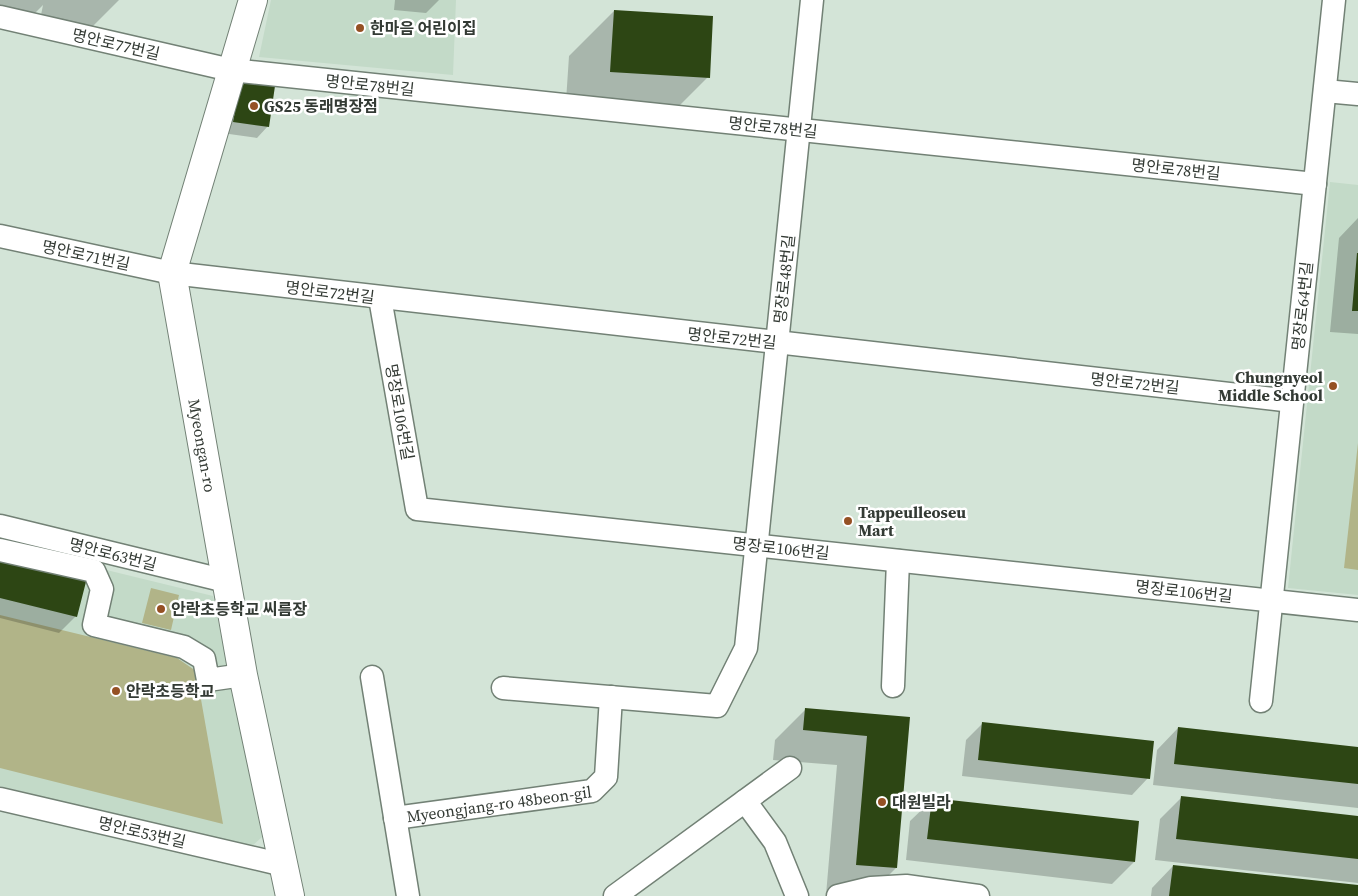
<svg xmlns="http://www.w3.org/2000/svg" width="1358" height="896" viewBox="0 0 1358 896" font-family="'Source Serif 4','Noto Sans KR',serif">
<style>
.built{fill:#c3dac8}
.green{fill:#b1b488}
.shadow{fill:#0003}
.building{fill:#2d4614}
.lines{fill:none;stroke-linecap:round;stroke-linejoin:round}
.minor-casing{stroke:#728175;stroke-width:25}
.major-casing{stroke:#728175;stroke-width:30}
.minor{stroke:#fff;stroke-width:22}
.major{stroke:#fff;stroke-width:28}
.poi-dot{fill:#955124;stroke:#fff;stroke-width:2}
.labels{text-anchor:middle;stroke-width:5;stroke-linejoin:round;paint-order:stroke}
.poi-label{font-size:16px;font-weight:bold;fill:#333a34;stroke:#fff;text-anchor:start}
.street-label{font-size:16px;fill:#333a34;stroke:#fff}
</style>
<rect width="100%" height="100%" fill="#d3e4d7"/>
<!-- built -->
<path class="built" d="M271 0H456L453 75 259 57Z
M1330 182 1358 185V595L1288 588Z
M0 544 213 596 262 837 250 848 0 786Z"/>
<!-- green -->
<path class="green" d="M1358 443V570L1344 568Z
M151 588 179 595 171 630 142 623Z
M0 615 177 658 196 671 223 824 0 768Z"/>
<!-- shadow -->
<path class="shadow" d="M0 0H119L89 30 40 20 43 5 32 16 0 9Z
M395 0H439L426 13 394 10Z
M614 11 708 77 663 122 565 116 569 56Z
M234 95 268 126 257 138 222 133Z
M1358 218V334L1330 332 1339 238Z
M0 554 76 616 59 633 0 618Z
M805 710 909 719 896 868 868 896 826 895 837 765 773 760 775 740Z
M983 723 1148 778 1132 795 962 776 966 740Z
M1178 728 1358 748V808L1153 785 1157 750Z
M1181 798 1358 817V883L1155 860 1160 819Z
M932 800 1134 862 1112 884 906 860 910 821Z
M1173 866 1358 886V896H1151L1152 888Z"/>
<!-- building -->
<path class="building" d="M614 10 713 16 710 78 610 72Z
M245 82 275 86 269 127 233 122 239 90Z
M1357 253H1358V311H1352Z
M0 552 88 574 77 617 0 598Z
M805 708 910 717 897 868 856 865 867 736 803 730Z
M982 722 1154 741 1150 779 978 760Z
M1178 727 1358 747V784L1174 764Z
M1181 796 1358 816V859L1176 839Z
M932 798 1139 821 1135 862 927 839Z
M1173 865 1358 885V896H1169Z"/>
<g class="lines">
<defs>
<g id="minor">
<path d="M0 17 231 70 1315 184"/>
<path d="M1325 91 1358 94"/>
<path d="M0 236 172 273 1292 401"/>
<path d="M380 298 417 509 1358 610"/>
<path d="M0 526 226 581"/>
<path d="M0 550 94 571 102 589 94 625 184 647 204 659 208 680 243 675"/>
<path d="M372 677 408 896"/>
<path d="M893 686 898 561"/>
<path d="M503 688 717 706 746 648 812 0"/>
<path d="M1261 701 1334 0"/>
<path d="M0 799 284 865"/>
<path d="M745 801 775 842 797 896"/>
<path id="s1" d="M395 818 592 791 606 777 611 697"/>
<path d="M615 896 790 768"/>
<path d="M838 896 871 888 906 886 978 896"/>
</g>
<g id="major">
<path id="s2" d="M253 0 172 273 243 675 290 896"/>
</g>
</defs>
<!-- minor casing -->
<use href="#minor" class="minor-casing"/>
<!-- major casing -->
<use href="#major" class="major-casing"/>
<!-- minor -->
<use href="#minor" class="minor"/>
<!-- major -->
<use href="#major" class="major"/>
</g>
<!-- markers -->
<g class="poi-dot">
<circle cx="360" cy="28" r="5"/>
<circle cx="254" cy="106" r="5"/>
<circle cx="1333" cy="386" r="5"/>
<circle cx="848" cy="521" r="5"/>
<circle cx="161" cy="609" r="5"/>
<circle cx="116" cy="691" r="5"/>
<circle cx="882" cy="802" r="5"/>
</g>
<g class="labels">
<!-- poi labels -->
<g class="poi-label">
<text x="370" y="34">한마음 어린이집</text>
<text x="264" y="112">GS25 동래명장점</text>
<text x="1323" y="383" text-anchor="end">Chungnyeol<tspan x="1323" dy="18">Middle School</tspan></text>
<text x="858" y="518">Tappeulleoseu<tspan x="858" dy="18">Mart</tspan></text>
<text x="171" y="615">안락초등학교 씨름장</text>
<text x="126" y="697">안락초등학교</text>
<text x="892" y="808">대원빌라</text>
</g>
<!-- street labels -->
<g class="street-label">
<text transform="translate(116 44) rotate(13)" y="6">명안로77번길</text>
<text transform="translate(370 85) rotate(6)" y="6">명안로78번길</text>
<text transform="translate(773 127) rotate(6)" y="6">명안로78번길</text>
<text transform="translate(1176 169) rotate(6)" y="6">명안로78번길</text>
<text transform="translate(86 255) rotate(12)" y="6">명안로71번길</text>
<text transform="translate(784 279) rotate(-84)" y="6">명장로48번길</text>
<text transform="translate(330 292) rotate(7)" y="6">명안로72번길</text>
<text transform="translate(1302 306) rotate(-84)" y="6">명장로64번길</text>
<text transform="translate(732 338) rotate(6)" y="6">명안로72번길</text>
<text transform="translate(1135 383) rotate(6)" y="6">명안로72번길</text>
<text transform="translate(400 412) rotate(80)" y="6">명장로106번길</text>
<text dy="6" stroke="none"><textPath href="#s2" startOffset="460">Myeongan-ro</textPath></text>
<text transform="translate(781 548) rotate(6)" y="6">명장로106번길</text>
<text transform="translate(113 554) rotate(14)" y="6">명안로63번길</text>
<text transform="translate(1184 591) rotate(6)" y="6">명장로106번길</text>
<text dy="6" stroke="none"><textPath href="#s1" startOffset="105">Myeongjang-ro 48beon-gil</textPath></text>
<text transform="translate(142 832) rotate(13)" y="6">명안로53번길</text>
</g>
</g>
</svg>
